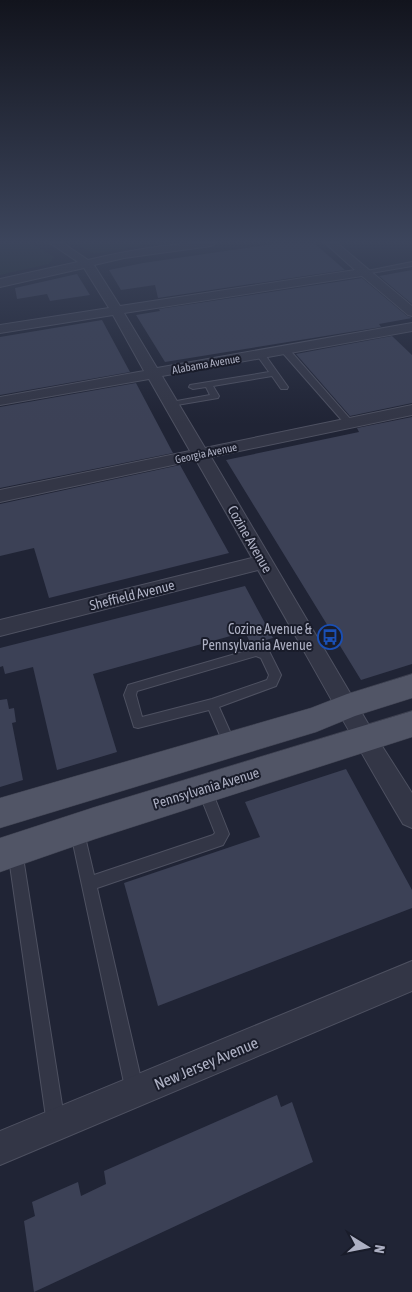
<svg xmlns="http://www.w3.org/2000/svg" width="412" height="1292" viewBox="0 0 412 1292" font-family="'Asap Condensed',sans-serif">
<style>
.green{fill:#233137}
.building{fill:#3c4156}
.lines{fill:none;stroke-linecap:round;stroke-linejoin:round}
.lane-casing{stroke:#4e5161;stroke-width:2}
.street-casing{stroke:#4e5161;stroke-width:2}
.primary-casing{stroke:#3d404f;stroke-width:1}
.lane{fill:#333646;fill-rule:evenodd}
.street{fill:#333646;fill-rule:evenodd}
.primary{fill:#515566;fill-rule:evenodd}
.labels{text-anchor:middle;stroke-width:4;stroke-linejoin:round;paint-order:stroke}
.far-street-label{font-size:11px;fill:#adb0c3;stroke:#191c2a}
.street-label{font-size:14px;fill:#adb0c3;stroke:#191c2a}
.poi-label{font-size:14px;fill:#adb0c3;stroke:#191c2a;text-anchor:end}
.near-street-label{font-size:16px;fill:#adb0c3;stroke:#191c2a}
</style>
<rect width="100%" height="100%" fill="#202435"/>
<!-- green -->
<path class="green" d="M0 243H32L54 257 49 264 0 275Z
M75 243H156L94 254Z"/>
<!-- building -->
<path class="building" d="M280 243H314L345 270 158 298 155 285 121 290 109 270 143 263Z
M412 270V304L379 276Z
M77 274 90 295 50 301 47 294 17 299 15 288Z
M362 278 407 316 412 318 379 324 381 327 165 362 136 315 160 311 159 309Z
M102 320 130 372 0 395V337Z
M392 336 412 355V403L350 416 296 354Z
M136 383 173 453 0 488V407Z
M412 417V664L361 680 226 460 359 432 357 428Z
M180 465 229 553 49 598 34 548 0 556V504Z
M245 586 273 638 251 644 245 632 93 674 117 752 57 770 33 667 5 674 3 666 0 667V648Z
M7 699 9 709 14 708 16 722 12 723 23 780 0 787V700Z
M346 769 412 890V908L158 1006 124 883 260 837 245 802Z
M277 1095 281 1107 292 1102 313 1162 34 1292 24 1221 35 1216 32 1202 78 1182 81 1196 106 1184 104 1171Z"/>
<g class="lines">
<defs>
<path id="lane" d="M412 262V266L365 274 362 272Z
M281 347H287L352 421V425H346L281 351Z
M257 352H263L288 387 287 389H281L272 376 213 386 219 396 218 398 171 406 167 404 171 402 210 395 206 387 193 389 189 387 190 385 269 372 256 354Z
M256 648 269 651 281 675 276 686 219 707 236 745 234 749 230 750 226 749 209 710 138 728 134 727 124 695 128 685ZM256 656 261 658 269 675 267 680 212 699 142 717 136 695 137 691Z
M205 784 210 786 229 834 223 845 97 888 144 1092 141 1098 135 1101 129 1098 126 1092 70 829 72 824 77 822 82 824 94 875 213 835 215 833 198 790 200 786Z
M15 844 20 846 22 851 65 1124 62 1130 56 1133 50 1130 47 1124 8 851 10 846Z"/>
<path id="street" d="M50 243H63L88 260C130 250 173 242 216 243L211 246 124 258 94 265 120 306 355 270 325 243H337L412 306V316L408 315 362 276 124 313 157 368 412 323V331L162 376 205 448 412 405V415L211 457 373 732 412 793V828L403 824C353 740 307 655 258 570L0 636V620L252 558 196 460 0 502V490L190 451 149 379 0 405V397L144 371 113 315 0 333V325L109 308 84 268 0 287V279L78 262Z
M412 961V991L0 1165V1131Z"/>
<path id="primary" d="M412 674V698L355 716 316 732 0 828V798L311 708 347 694Z
M412 711V737L95 839 0 872V838L95 807Z"/>
</defs>
<!-- lane casing -->
<use href="#lane" class="lane-casing"/>
<!-- street casing -->
<use href="#street" class="street-casing"/>
<!-- primary casing -->
<use href="#primary" class="primary-casing"/>
<!-- lane -->
<use href="#lane" class="lane"/>
<!-- street -->
<use href="#street" class="street"/>
<!-- primary -->
<use href="#primary" class="primary"/>
</g>
<!-- sky -->
<linearGradient id="sky" x2="0" y2="1"><stop stop-color="#12141d"/><stop offset="0.57" stop-color="#3c455c"/><stop offset="1" stop-color="#3c455c" stop-opacity="0"/></linearGradient>
<rect width="412" height="424" fill="url(#sky)"/>
<!-- icons -->
<defs>
<symbol id="bus-ring" viewBox="-11 -11 22 22"><circle r="9.5" fill="#191c2a" stroke="#1a4fb4" stroke-width="1.5"/><path d="M-5-6H5V4H4V6H2V4H-2V6H-4V4H-5ZM-3.5-4V0h7V-4ZM-3.5 1.2v1.5H-2V1.2ZM2 1.2v1.5H3.5V1.2Z" fill="#1a4fb4"/></symbol>
</defs>
<g fill-rule="evenodd">
<use href="#bus-ring" x="316" y="623" width="28" height="28"/>
</g>
<g class="labels">
<!-- far-street labels -->
<g class="far-street-label">
<text transform="translate(206 364) rotate(-10)" y="4">Alabama Avenue</text>
<text transform="translate(206 453) rotate(-12)" y="4">Georgia Avenue</text>
</g>
<!-- street labels -->
<g class="street-label">
<text transform="translate(250 539) rotate(60)" y="5">Cozine Avenue</text>
<text transform="translate(132 595) rotate(-14)" y="5">Sheffield Avenue</text>
<text transform="translate(206 788) rotate(-17)" y="5">Pennsylvania Avenue</text>
</g>
<!-- poi labels -->
<g class="poi-label">
<text x="312" y="634">Cozine Avenue &amp;<tspan x="312" dy="16">Pennsylvania Avenue</tspan></text>
</g>
<!-- near-street labels -->
<g class="near-street-label">
<text transform="translate(206 1063) rotate(-23)" y="6">New Jersey Avenue</text>
</g>
</g>
<!-- north arrow -->
<g transform="translate(367 1247) rotate(100)" stroke="#191c2a" stroke-width="4" paint-order="stroke">
<path d="M0-4L9 19L0 12L-9 19Z" fill="#adb0c3"/>
<text y="-8" font-size="14" font-weight="bold" text-anchor="middle" fill="#adb0c3">N</text>
</g>
</svg>
